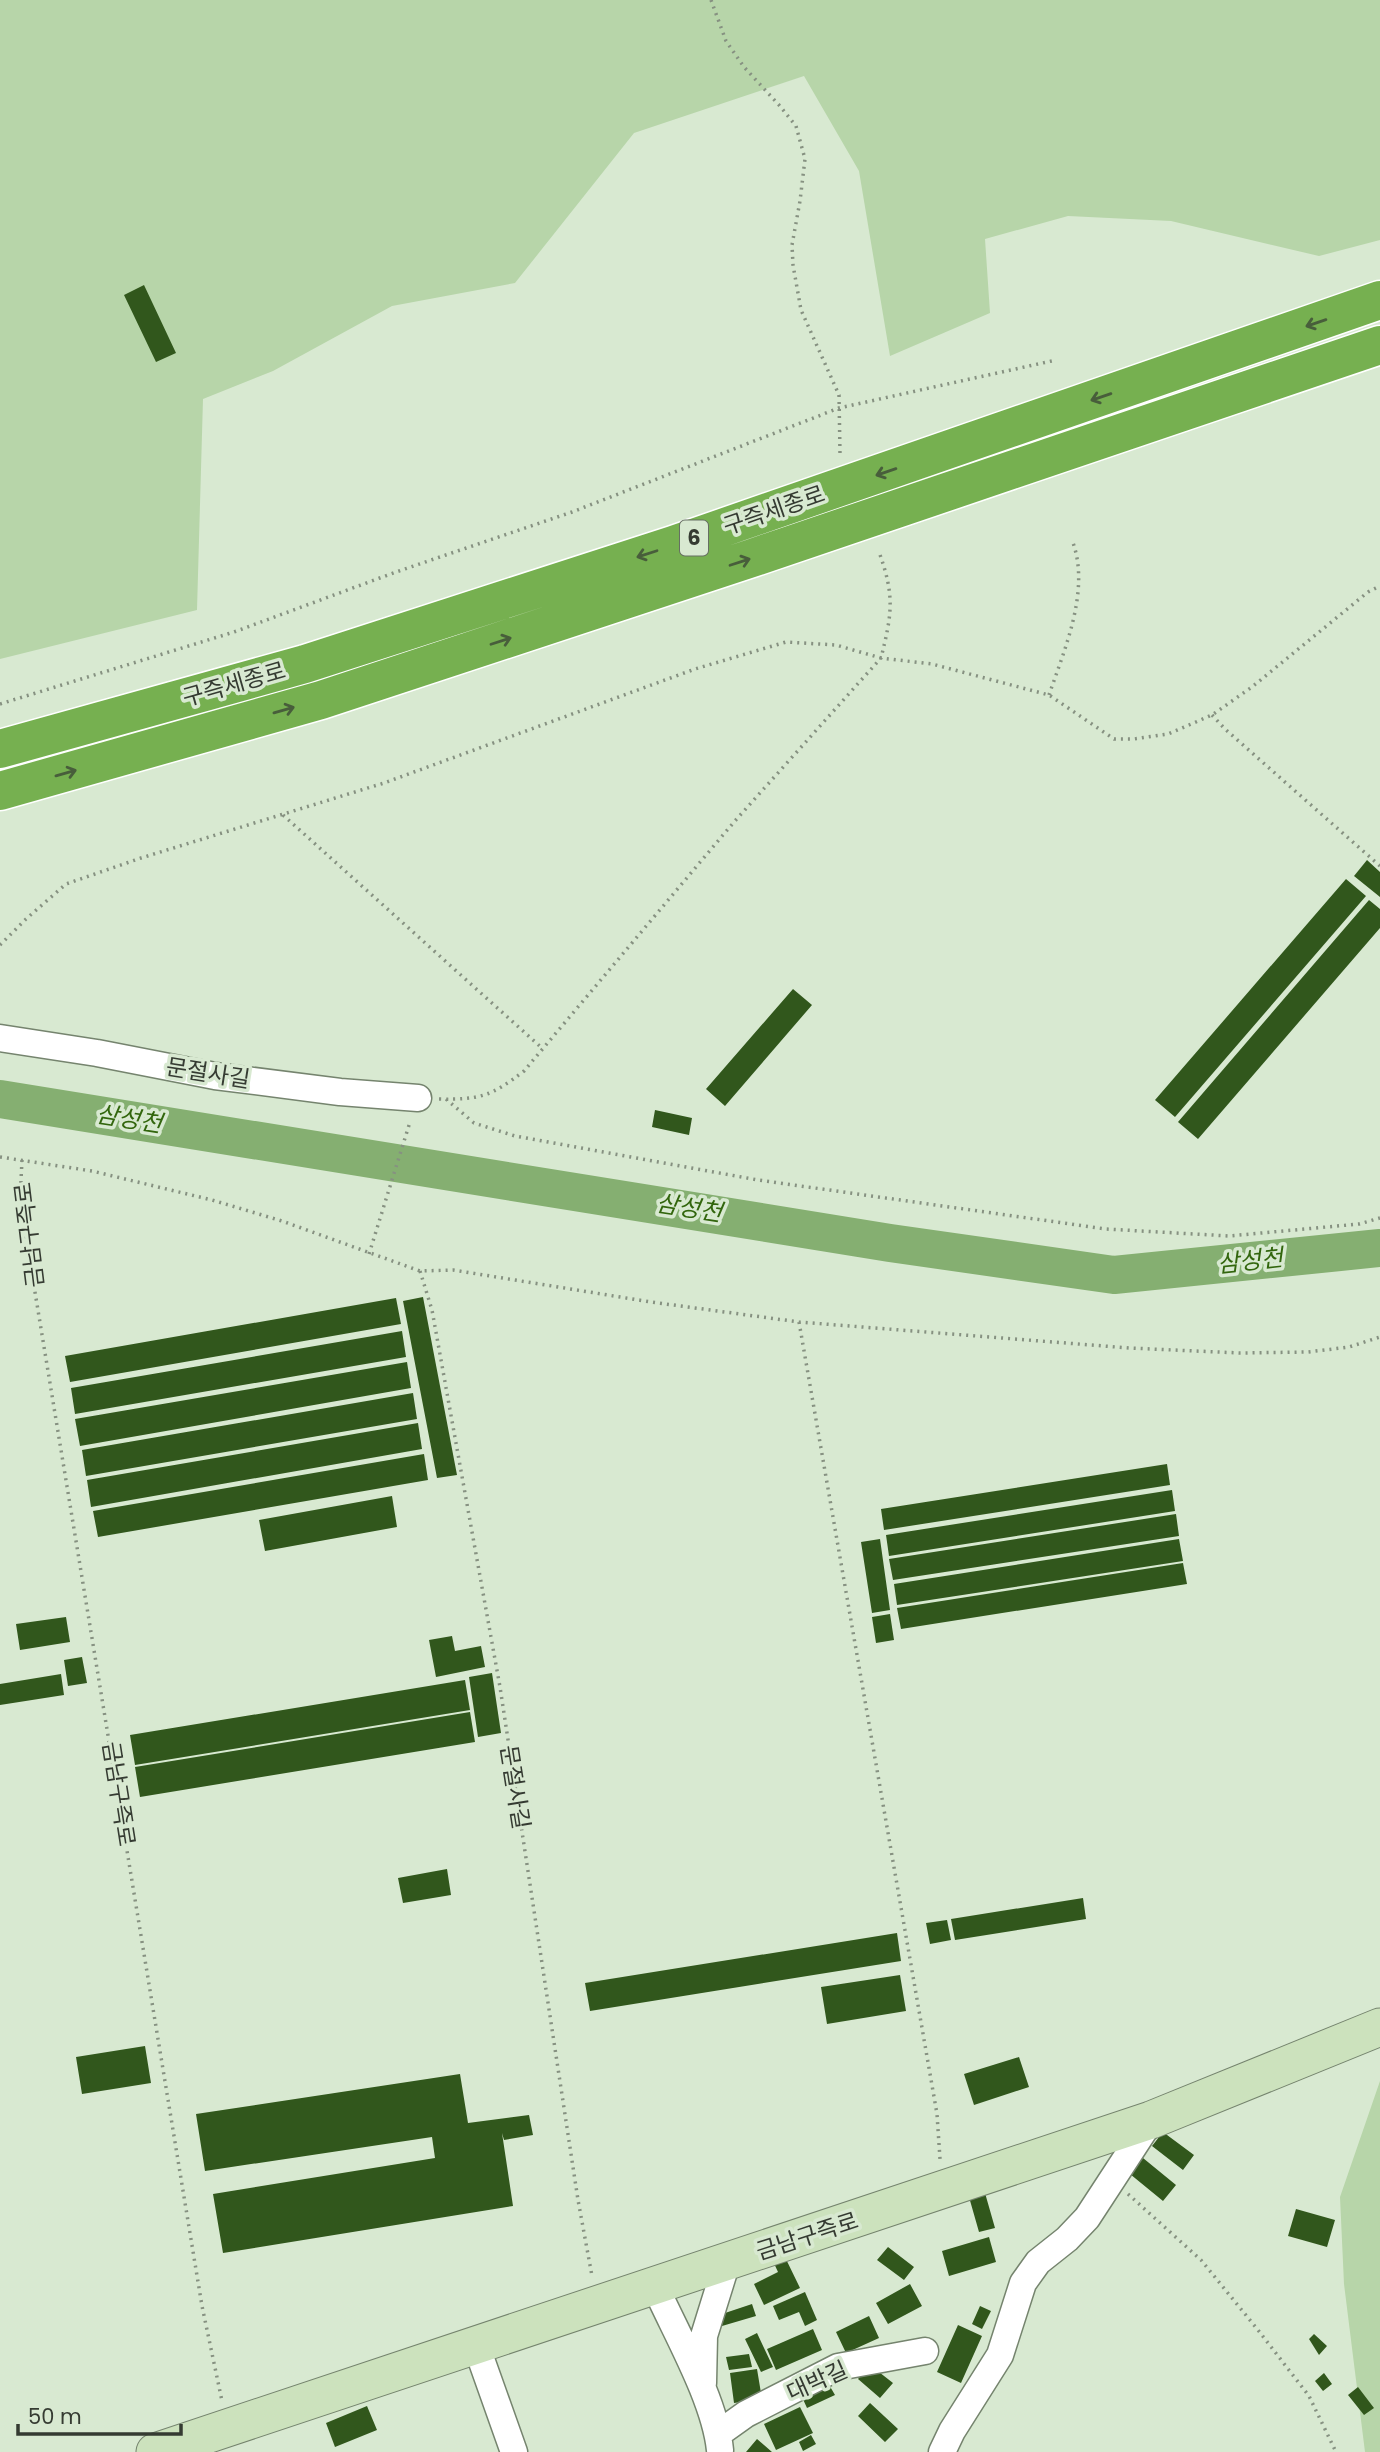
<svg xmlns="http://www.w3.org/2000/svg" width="1380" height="2452" viewBox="0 0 1380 2452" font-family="Poppins,'Noto Sans KR',sans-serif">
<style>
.green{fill:#b7d5a9}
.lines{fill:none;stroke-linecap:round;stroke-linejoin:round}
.river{stroke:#85af71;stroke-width:38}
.building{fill:#31571c}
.minor-casing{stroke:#75846e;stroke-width:29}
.secondary-casing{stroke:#75846e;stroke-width:39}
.trunk-casing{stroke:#fff;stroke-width:41}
.path{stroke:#869181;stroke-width:3.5;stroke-dasharray:2 5;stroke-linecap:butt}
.minor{stroke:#fff;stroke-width:26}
.secondary{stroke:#cce2bd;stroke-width:37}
.trunk{stroke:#76b050;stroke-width:38}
.oneway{stroke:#485e3b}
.labels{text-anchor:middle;stroke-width:7;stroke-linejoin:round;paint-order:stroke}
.shield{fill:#d8e9d1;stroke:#666f62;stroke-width:2}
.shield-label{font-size:21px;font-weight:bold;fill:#353b32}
.street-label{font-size:23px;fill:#353b32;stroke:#d8e9d1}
.water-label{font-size:24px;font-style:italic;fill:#32660d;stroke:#d8e9d1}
</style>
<rect width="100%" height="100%" fill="#d8e9d1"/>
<!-- green -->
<path class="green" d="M0 0H1380V240L1319 256 1171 221 1068 216 985 239 990 313 890 356 859 171 804 76 634 133 515 283 392 306 273 371 203 399 197 610 0 659Z
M1380 2081V2452H1365L1344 2284 1340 2197Z"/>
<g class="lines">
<!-- river -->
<path class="river" d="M0 1099 890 1243 1114 1275 1380 1248"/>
</g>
<!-- building -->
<path class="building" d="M144 285 176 353 156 362 124 295Z
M1367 860 1380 872V897L1354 876Z
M1346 879 1366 896 1175 1117 1155 1100Z
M1369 900 1380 909V928L1198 1139 1178 1122Z
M793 989 812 1005 725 1106 706 1089Z
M655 1110 692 1118 689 1135 652 1127Z
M423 1297 457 1475 437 1478 403 1301Z
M396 1298 401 1324 70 1382 65 1356Z
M402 1331 406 1357 75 1414 71 1388Z
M407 1362 411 1388 80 1446 75 1419Z
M413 1393 417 1419 86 1476 82 1450Z
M418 1423 422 1449 91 1507 87 1480Z
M424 1454 428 1480 98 1537 93 1511Z
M1167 1464 1170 1485 884 1530 881 1509Z
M1172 1490 1175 1511 889 1556 886 1535Z
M392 1496 397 1527 265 1551 259 1520Z
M1176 1514 1179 1536 893 1580 889 1559Z
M880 1539 890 1610 872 1613 861 1542Z
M1179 1539 1183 1561 897 1605 894 1584Z
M1183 1563 1187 1584 901 1629 897 1608Z
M890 1614 894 1640 876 1643 872 1617Z
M66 1617 70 1642 20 1650 16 1624Z
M452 1636 455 1651 481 1646 485 1667 436 1677 429 1640Z
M82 1657 87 1683 68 1686 64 1660Z
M492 1673 501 1733 478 1737 469 1677Z
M61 1674 64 1695 0 1705V1684Z
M465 1680 470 1710 135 1765 130 1735Z
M470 1712 475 1742 140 1797 135 1767Z
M447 1869 451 1895 403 1903 398 1878Z
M1083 1898 1086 1919 955 1940 951 1919Z
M947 1920 951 1940 930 1944 926 1923Z
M897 1933 901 1961 590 2011 585 1983Z
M900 1975 906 2011 827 2024 821 1987Z
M145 2046 151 2083 82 2094 76 2057Z
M1019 2057 1029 2087 974 2105 964 2074Z
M460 2074 468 2123 529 2115 533 2135 504 2140 502 2133 513 2206 223 2253 213 2194 435 2158 432 2137 205 2171 196 2114Z
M1163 2132 1194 2155 1183 2170 1152 2146Z
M1143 2158 1176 2185 1163 2201 1130 2174Z
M985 2193 995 2228 979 2232 969 2197Z
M1296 2209 1335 2220 1327 2247 1288 2236Z
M989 2237 996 2262 949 2276 942 2251Z
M888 2247 914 2267 904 2280 877 2260Z
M783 2253 800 2288 764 2305 754 2284 778 2272 772 2259Z
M910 2284 922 2306 888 2324 876 2303Z
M805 2292 817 2320 805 2326 799 2312 779 2320 773 2306Z
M752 2304 756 2316 722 2326 719 2315Z
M980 2306 991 2311 982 2329 972 2324Z
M869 2316 879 2338 846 2353 836 2332Z
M958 2325 982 2336 961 2383 937 2372Z
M813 2329 822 2350 776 2370 767 2349Z
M757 2333 773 2367 761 2372 745 2339Z
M1314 2334 1327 2346 1319 2355 1309 2339Z
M749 2354 752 2367 729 2370 726 2357Z
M870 2365 893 2383 880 2398 858 2379Z
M757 2369 762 2399 734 2403 730 2373Z
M1324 2373 1332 2384 1323 2391 1315 2381Z
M828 2383 835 2395 807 2408 802 2397Z
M1358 2387 1374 2408 1364 2415 1348 2395Z
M870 2403 898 2429 885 2442 858 2416Z
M367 2406 377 2430 335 2447 326 2423Z
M800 2407 813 2433 776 2450 764 2424Z
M811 2435 816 2444 803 2451 799 2442Z
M757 2439 772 2452H746Z"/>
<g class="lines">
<defs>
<path id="minor" d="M0 1038 97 1053 215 1076 340 1092 418 1098
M655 2286C676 2333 715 2400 720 2450
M476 2345 514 2452
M703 2383 704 2336 727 2262
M718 2434 746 2414 838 2367 925 2351
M942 2452 952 2431 1000 2355 1023 2283 1038 2262 1067 2239 1087 2218 1151 2120"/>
<path id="secondary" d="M155 2452 1151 2120 1380 2027"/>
<path id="trunk" d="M0 749 305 664 673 545 1380 300
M0 791 321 700 752 558 1380 345"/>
</defs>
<!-- minor casing -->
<use href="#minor" class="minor-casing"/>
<!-- secondary casing -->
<use href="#secondary" class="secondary-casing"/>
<!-- trunk casing -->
<use href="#trunk" class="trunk-casing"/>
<!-- path -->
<path class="path" d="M711 0 726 41 744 67 779 105 796 126 805 159 800 201 792 245 793 265 801 310 839 395 840 454
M1049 695C1065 648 1091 589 1072 540
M0 704 234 632 396 572 572 512 839 408 1056 360
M1212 715 1225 729 1380 866
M283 815 543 1049
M0 945 26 919 66 884 141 858 384 783 695 669 786 642 836 645 881 658C892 614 895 596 879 552
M439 1099C479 1100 492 1096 524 1071L734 822 881 658 932 664 1049 695 1114 739H1134L1168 734 1212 715 1252 687 1368 592 1380 586
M446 1099 474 1123 515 1136 758 1180 1106 1229 1229 1236 1359 1224 1380 1218
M0 1157 92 1171 212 1200 282 1221 420 1271 453 1270 651 1302 799 1322 1129 1348 1240 1353 1308 1352 1349 1347 1380 1337
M22 1160 20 1201 202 2306 222 2401
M369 1254 410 1122
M420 1271 432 1310 500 1687 578 2200 592 2276
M799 1322 937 2114 940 2159
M1128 2194 1201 2260 1258 2330 1309 2396 1336 2452"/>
<!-- minor -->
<use href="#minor" class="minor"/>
<!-- secondary -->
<use href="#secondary" class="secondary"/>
<!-- trunk -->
<use href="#trunk" class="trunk"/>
</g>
<!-- one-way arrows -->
<defs><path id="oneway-shaft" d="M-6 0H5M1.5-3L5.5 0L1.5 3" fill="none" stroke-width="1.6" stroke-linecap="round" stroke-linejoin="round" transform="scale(1.75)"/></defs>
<g class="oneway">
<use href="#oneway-shaft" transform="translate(1316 323) rotate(161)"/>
<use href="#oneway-shaft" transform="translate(1101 397) rotate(161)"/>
<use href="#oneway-shaft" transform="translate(886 472) rotate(161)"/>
<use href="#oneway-shaft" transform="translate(647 554) rotate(162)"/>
<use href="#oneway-shaft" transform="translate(740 562) rotate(-18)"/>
<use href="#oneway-shaft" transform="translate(501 641) rotate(-18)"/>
<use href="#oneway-shaft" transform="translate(284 710) rotate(-16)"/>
<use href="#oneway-shaft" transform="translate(66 773) rotate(-16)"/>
</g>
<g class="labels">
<!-- shield labels -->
<rect class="shield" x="680" y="520.5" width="28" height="35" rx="5"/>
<g class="shield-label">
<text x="694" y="545">6</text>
</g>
<!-- street labels -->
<g class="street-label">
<text transform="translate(774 510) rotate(-19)" y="8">구즉세종로</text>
<text transform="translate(234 684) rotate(-16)" y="8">구즉세종로</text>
<text transform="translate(208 1073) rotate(9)" y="8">문절사길</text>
<text transform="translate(29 1235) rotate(-97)" y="8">금남구즉로</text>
<text transform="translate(515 1787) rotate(81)" y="8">문절사길</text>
<text transform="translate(119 1794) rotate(81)" y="8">금남구즉로</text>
<text transform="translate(807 2236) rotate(-18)" y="8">금남구즉로</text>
<text transform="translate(817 2381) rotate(-24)" y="8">대박길</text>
</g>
<!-- water labels -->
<g class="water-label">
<text transform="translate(129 1119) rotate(9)" y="8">삼성천</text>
<text transform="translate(689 1208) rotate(9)" y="8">삼성천</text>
<text transform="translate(1250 1261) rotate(-6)" y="8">삼성천</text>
</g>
</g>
<!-- scale -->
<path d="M18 2424v10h163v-10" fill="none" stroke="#353b32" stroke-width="3.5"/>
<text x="28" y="2424" font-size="21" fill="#353b32" stroke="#d8e9d1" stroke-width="5" paint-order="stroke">50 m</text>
</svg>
